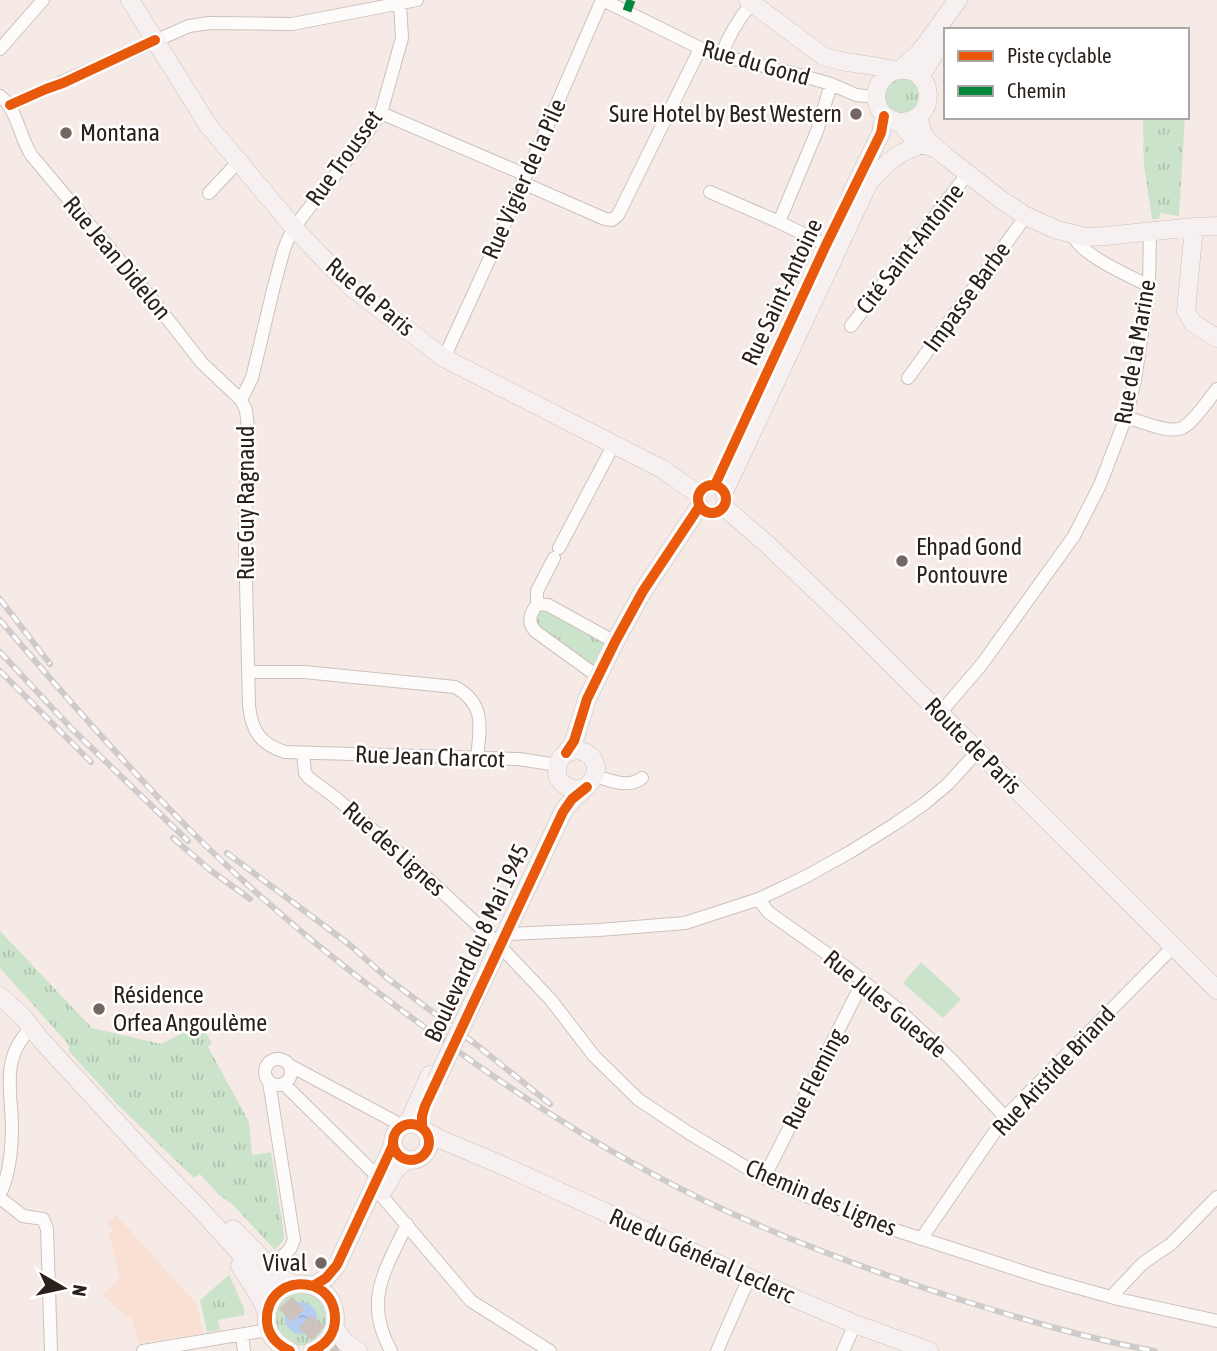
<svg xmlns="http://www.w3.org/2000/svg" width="1217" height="1351" viewBox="0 0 1217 1351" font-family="'Asap Condensed',sans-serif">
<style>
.built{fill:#fadfd3}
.grass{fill:url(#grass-tufts)}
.pitch{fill:#cbe3ca}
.water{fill:url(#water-ripples)}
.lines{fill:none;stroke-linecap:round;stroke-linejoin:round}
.secondary-tunnel{stroke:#cdc2bc;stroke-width:18;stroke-dasharray:18 9;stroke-linecap:butt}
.street-casing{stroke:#ccc1bc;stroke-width:14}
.secondary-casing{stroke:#ccc1bc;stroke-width:19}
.street{stroke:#fefcfb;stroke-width:12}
.secondary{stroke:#f6f1f0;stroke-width:18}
.rail-casing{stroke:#cfcbca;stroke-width:6}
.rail{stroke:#fff;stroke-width:3.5;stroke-dasharray:10;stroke-linecap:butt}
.secondary-bridge-casing{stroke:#ccc1bc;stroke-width:19;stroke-linecap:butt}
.secondary-bridge{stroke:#f6f1f0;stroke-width:18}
.quiet{stroke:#00873e;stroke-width:9;stroke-dasharray:18 9;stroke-linecap:butt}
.cycleway-casing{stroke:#fff;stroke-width:15}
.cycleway{stroke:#e8590c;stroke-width:10}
.poi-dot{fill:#726761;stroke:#fff;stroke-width:2.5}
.labels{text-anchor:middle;stroke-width:5;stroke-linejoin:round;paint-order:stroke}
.street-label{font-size:24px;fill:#2b201a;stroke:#fff}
.poi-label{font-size:24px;fill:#2b201a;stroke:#fff;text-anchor:start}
</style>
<defs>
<pattern id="grass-tufts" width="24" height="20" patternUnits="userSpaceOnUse" patternTransform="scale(1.75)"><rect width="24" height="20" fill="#cbe3ca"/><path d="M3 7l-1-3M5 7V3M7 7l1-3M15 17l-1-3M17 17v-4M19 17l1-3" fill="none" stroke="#aec2ad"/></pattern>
<pattern id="water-ripples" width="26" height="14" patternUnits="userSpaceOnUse" patternTransform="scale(1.75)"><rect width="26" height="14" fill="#b5cdf1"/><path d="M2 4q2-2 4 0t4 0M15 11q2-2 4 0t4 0" fill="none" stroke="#9cb0ce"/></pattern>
</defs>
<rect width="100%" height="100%" fill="#f5eae5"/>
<!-- built -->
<path class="built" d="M116 1215 197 1305 203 1333 139 1343 131 1316 127 1317 103 1295 120 1278 109 1234 113 1230 107 1223Z"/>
<!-- grass -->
<path class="grass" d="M897 76 918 82 921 104 903 116 888 109C882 90 882 90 897 76Z
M1143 117H1185L1179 216 1160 213 1159 219H1152L1144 165Z
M544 609 608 644 596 670 537 626 534 617 539 610Z
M0 931 92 1028 161 1044 200 1024 212 1043 208 1047 249 1122 252 1155 271 1152 284 1235 283 1241 275 1250 232 1204 219 1195 200 1174 194 1178 117 1104 69 1051V1045L0 968Z
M229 1275 244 1308V1315L218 1320 220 1330 207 1332 200 1300Z
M290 1292 316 1294 328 1311 325 1332 309 1345 293 1346 274 1328 275 1307Z"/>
<!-- pitch -->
<path class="pitch" d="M921 962 961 999 943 1018 903 983Z"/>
<!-- water -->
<path class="water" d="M285 1318a16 16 0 1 1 32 0a16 16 0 1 1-32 0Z"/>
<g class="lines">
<!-- secondary-tunnel -->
<path class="secondary-tunnel" d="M267 1283 300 1318 339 1351"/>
<defs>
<path id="street" d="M603 0 710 53 796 74 831 84 856 95 876 97
M0 49 43 0
M721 56C728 37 739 18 752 3
M0 96C18 110 19 137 32 156L152 299 202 363 241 400 246 410 248 428 245 541 249 706C252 731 260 744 285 752L519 759 557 765
M10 105 189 26 209 23 292 24 417 0
M381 113 526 175
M523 183 605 219 612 220 618 215 700 49
M710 192 779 222 826 245
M209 193 238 162
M779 222 817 131 831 84
M1073 235C1080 255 1130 276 1149 286
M851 326 968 173
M444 358 489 260 602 0
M908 378 1026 216
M241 400 252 378 274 286 284 249 289 237 302 217 354 151 381 113 402 38 400 3
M1126 417C1140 421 1169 434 1182 428 1194 422 1208 400 1217 389
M559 548 614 444
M537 604V591L554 558
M248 672H304L455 687C486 704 480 727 477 758
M597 676 535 631C527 622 530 614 537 604L548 605 615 642
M940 713 982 664 1074 536 1100 485 1126 417 1135 380 1149 286 1150 231
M303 753 305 773 309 778 336 798 365 823 426 877 495 941
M595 776C610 780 628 789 642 778
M759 899 768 912 843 965 900 1011 951 1059 1005 1117
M506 934 599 930 685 923 759 899 807 876 850 852 895 824 924 804 948 784 978 751
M500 946 551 1000 594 1056 639 1100 689 1133 764 1178 821 1202 898 1231 1043 1278 1118 1299 1217 1321
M265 1072a13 13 0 1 1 26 0a13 13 0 1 1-26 0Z
M289 1065 403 1126
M269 1082 294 1240 290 1249 271 1267
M284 1084 378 1177
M764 1178 863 981
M0 1194C10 1174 12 1147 12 1125 11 1088 1 1058 31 1028
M381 1195 471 1301 550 1351
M0 1198 23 1216 43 1219 47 1229 51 1351
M921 1239 1005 1117 1173 947
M1111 1297 1143 1263 1171 1244 1217 1197
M242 1335 244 1351
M143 1351 268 1330
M391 1351C363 1300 385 1271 407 1224
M717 1351 749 1278
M843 1351 855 1324"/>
<path id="secondary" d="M130 0 208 125 295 229 351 287 444 358 662 469 698 494
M748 0 823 56C846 65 871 63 895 71
M900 70 919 53 958 0
M920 77 946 35
M918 117 924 137 945 156 1000 199 1026 216 1057 230 1086 237 1106 236 1194 227 1217 226
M899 122C940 122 935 66 899 70 892 71 885 75 881 81 872 94 876 112 890 119 893 121 897 121 900 123 904 126 907 132 911 135 916 140 923 144 930 147
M851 194 881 133 884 116
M1194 227 1186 311 1193 323 1217 338
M724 492 869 182C887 163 897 152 923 144
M724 507 768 545 851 624 1217 990
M566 753 574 741 587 699 615 642 643 591 699 507
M477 993 563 812C571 796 597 785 596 768 593 741 550 746 558 778 566 789 575 792 587 787
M0 996 22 1016 42 1041 146 1154 199 1208 267 1283
M393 1142a18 18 0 1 1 36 0a18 18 0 1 1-36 0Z
M405 1125 410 1119 430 1075
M425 1131 442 1140 504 1166 791 1297 855 1324 929 1351
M383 1191 396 1169 407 1160
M233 1229 281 1278 294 1285
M240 1266 261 1299 267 1313
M313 1286 326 1278 337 1265 393 1145
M334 1327 345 1342 358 1351
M290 1351C278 1345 268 1336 267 1322 264 1274 333 1271 335 1317 336 1333 326 1345 312 1351"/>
</defs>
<!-- street casing -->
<use href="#street" class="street-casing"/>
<!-- secondary casing -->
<use href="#secondary" class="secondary-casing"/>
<!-- street -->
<use href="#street" class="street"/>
<!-- secondary -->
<use href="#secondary" class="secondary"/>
<defs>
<path id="rail" d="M0 599 50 664
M0 620C62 693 125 765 193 833 269 909 353 976 441 1039 524 1100 611 1155 703 1200 786 1240 871 1271 958 1299 1022 1319 1088 1339 1155 1351
M0 652 72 729 188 841
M0 671 91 762
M173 838 210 870 250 899
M227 853 350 945 387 978 478 1046 550 1104"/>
</defs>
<!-- rail casing -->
<use href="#rail" class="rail-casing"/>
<!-- rail -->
<use href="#rail" class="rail"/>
<defs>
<path id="secondary-bridge" d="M436 1081 477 993"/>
</defs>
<!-- secondary-bridge casing -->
<use href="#secondary-bridge" class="secondary-bridge-casing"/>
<!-- secondary-bridge -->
<use href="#secondary-bridge" class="secondary-bridge"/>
<!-- quiet -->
<path class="quiet" d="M627 11 631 0"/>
<defs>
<path id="cycleway" d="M10 105 46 89 63 83 155 40
M698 499a14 14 0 1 1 28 0a14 14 0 1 1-28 0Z
M715 485 826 245 881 133 884 116
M566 753 574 741 587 699 615 642 643 591 699 507
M393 1142a18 18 0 1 1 36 0a18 18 0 1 1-36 0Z
M422 1127V1116L425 1106 563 812 572 799 587 787
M313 1286 326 1278 337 1265 393 1145
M290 1351C278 1345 268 1336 267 1322 264 1274 333 1271 335 1317 336 1333 326 1345 312 1351"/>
</defs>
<!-- cycleway casing -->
<use href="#cycleway" class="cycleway-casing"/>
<!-- cycleway -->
<use href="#cycleway" class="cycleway"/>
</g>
<!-- markers -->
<g class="poi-dot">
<circle cx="856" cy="114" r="7"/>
<circle cx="66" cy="133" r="7"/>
<circle cx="902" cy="561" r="7"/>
<circle cx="99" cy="1009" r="7"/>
<circle cx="321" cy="1263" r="7"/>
</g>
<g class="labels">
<!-- street labels -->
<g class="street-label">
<text transform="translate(756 63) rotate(16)" y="8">Rue du Gond</text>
<text transform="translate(344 158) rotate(-54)" y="8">Rue Trousset</text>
<text transform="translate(524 179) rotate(-66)" y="8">Rue Vigier de la Pile</text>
<text transform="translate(910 249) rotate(-52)" y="8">Cité Saint-Antoine</text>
<text transform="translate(117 258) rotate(50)" y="8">Rue Jean Didelon</text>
<text transform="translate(782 292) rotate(-65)" y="8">Rue Saint-Antoine</text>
<text transform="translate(370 297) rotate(40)" y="8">Rue de Paris</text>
<text transform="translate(967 297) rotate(-54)" y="8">Impasse Barbe</text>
<text transform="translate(1135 352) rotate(-80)" y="8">Rue de la Marine</text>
<text transform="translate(246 503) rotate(-90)" y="8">Rue Guy Ragnaud</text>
<text transform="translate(973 746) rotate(45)" y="8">Route de Paris</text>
<text transform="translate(430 757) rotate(2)" y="8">Rue Jean Charcot</text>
<text transform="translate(394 849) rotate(42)" y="8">Rue des Lignes</text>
<text transform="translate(477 943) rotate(-65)" y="8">Boulevard du 8 Mai 1945</text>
<text transform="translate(885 1004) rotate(40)" y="8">Rue Jules Guesde</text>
<text transform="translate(1054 1071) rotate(-47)" y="8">Rue Aristide Briand</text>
<text transform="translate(814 1079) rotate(-63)" y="8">Rue Fleming</text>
<text transform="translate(821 1198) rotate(23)" y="8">Chemin des Lignes</text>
<text transform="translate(702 1256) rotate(24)" y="8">Rue du Général Leclerc</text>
</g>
<!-- poi labels -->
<g class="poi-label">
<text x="842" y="122" text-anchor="end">Sure Hotel by Best Western</text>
<text x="80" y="141">Montana</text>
<text x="916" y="555">Ehpad Gond<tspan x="916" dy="28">Pontouvre</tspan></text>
<text x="113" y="1003">Résidence<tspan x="113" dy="28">Orfea Angoulème</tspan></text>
<text x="307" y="1271" text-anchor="end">Vival</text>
</g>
</g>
<!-- legend -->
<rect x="944" y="28" width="245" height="91" fill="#ffffff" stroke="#aaa6a3" stroke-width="2"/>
<rect x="958" y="51" width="35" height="10" fill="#e8590c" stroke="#aaa6a3" stroke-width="2"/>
<text x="1007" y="63" font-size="21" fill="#2b201a">Piste cyclable</text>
<rect x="958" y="86" width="35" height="10" fill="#00873e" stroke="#aaa6a3" stroke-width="2"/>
<text x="1007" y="98" font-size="21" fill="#2b201a">Chemin</text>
<!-- north arrow -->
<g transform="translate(63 1288) rotate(99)" stroke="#ffffff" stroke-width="5" paint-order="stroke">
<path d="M0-5L12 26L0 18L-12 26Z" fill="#2b201a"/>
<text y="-10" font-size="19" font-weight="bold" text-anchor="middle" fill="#2b201a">N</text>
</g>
</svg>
